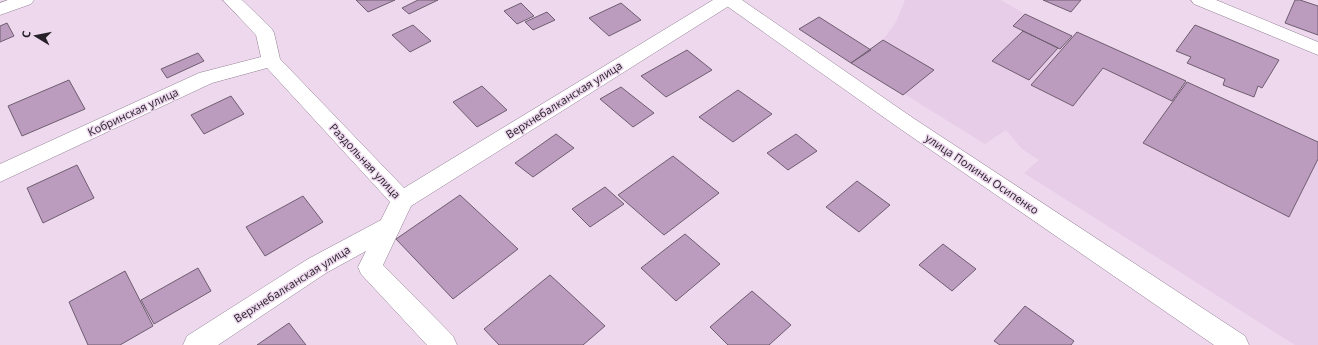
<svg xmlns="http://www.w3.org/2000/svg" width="1318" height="345" viewBox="0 0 1318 345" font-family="'Open Sans',sans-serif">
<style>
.built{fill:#e8cde9}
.building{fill:#bc9cbe;stroke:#6f5d70}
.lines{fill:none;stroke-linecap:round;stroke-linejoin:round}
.minor-casing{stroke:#938094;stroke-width:1}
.secondary-casing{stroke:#938094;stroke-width:1}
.minor{fill:#fff;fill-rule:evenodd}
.secondary{fill:#fff;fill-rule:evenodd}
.labels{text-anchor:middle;stroke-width:3;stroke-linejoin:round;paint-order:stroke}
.street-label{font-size:11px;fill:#272028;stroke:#edd8ee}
</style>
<rect width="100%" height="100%" fill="#edd8ee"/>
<!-- built -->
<path class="built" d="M905 0H1001L1025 14 1072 36 1077 32 1318 142V345H1295L1024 173 1039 160 1022 149 1006 130 985 144 799 29 819 17 871 50 883 40 896 22Z"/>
<!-- building -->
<path class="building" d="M356 0H395L368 12Z
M418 0H438L409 14 402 8Z
M1043 0H1081L1071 12Z
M1295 0H1300L1318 6V35L1285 23Z
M521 3 534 16 517 24 504 11Z
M621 3 641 20 609 36 589 18Z
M547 12 555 20 533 30 525 22Z
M1025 14 1072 36 1060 49 1013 26Z
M819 17 871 50 851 63 799 29Z
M7 23 14 36 0 42V26Z
M413 25 431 41 410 52 392 35Z
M1195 25 1279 60 1262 88 1258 86 1254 97 1223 85 1225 79 1187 63 1191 57 1176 51Z
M1023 31 1058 48 1029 80 992 61Z
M1077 32 1186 81 1172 101 1103 68 1073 106 1031 85Z
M883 40 934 70 903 95 851 63Z
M687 50 712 70 666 97 641 76Z
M198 53 204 61 167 78 161 69Z
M69 80 85 109 22 136 8 106Z
M1187 82 1318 142V159L1289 217 1143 143Z
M482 86 507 110 477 127 453 102Z
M621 87 654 113 633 127 600 99Z
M738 90 772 114 733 142 699 117Z
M231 96 244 114 204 134 191 115Z
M556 134 574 148 533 177 515 163Z
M796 134 817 151 788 170 767 153Z
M673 156 719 193 664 235 618 195Z
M77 165 94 198 43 223 27 188Z
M857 181 890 205 859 232 826 207Z
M605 187 624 204 590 227 572 209Z
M460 195 518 249 453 299 396 239Z
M303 196 323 222 265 256 246 227Z
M685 234 720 264 676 301 641 268Z
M943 244 976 269 952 291 919 265Z
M198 268 211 291 154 324 141 300Z
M125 271 153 326 120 345H88L69 302Z
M550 275 605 326 583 345H499L484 329Z
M752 291 791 325 769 345H728L710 327Z
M1025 306 1074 341 1071 345H1000L994 341Z
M289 323 306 345H257Z"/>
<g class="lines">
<defs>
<path id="minor" d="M8 0H34L31 4 0 15V3Z
M223 0H242L272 29 274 33 280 59 404 188 713 0H735L732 4 411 206 383 265 453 336 457 345H427L361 274 358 267 366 251 326 273 218 345H183L187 336 308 259 381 220 390 202 267 68 212 83 0 182V164L199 73 261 57 256 35Z
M1191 0H1216L1318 42V55L1194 4Z"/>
<path id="secondary" d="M721 0H742L913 118 1245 336 1249 345H1214L899 128 724 4Z"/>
</defs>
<!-- minor casing -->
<use href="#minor" class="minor-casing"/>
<!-- secondary casing -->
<use href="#secondary" class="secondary-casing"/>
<!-- minor -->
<use href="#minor" class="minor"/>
<!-- secondary -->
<use href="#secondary" class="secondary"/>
</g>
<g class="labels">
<!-- street labels -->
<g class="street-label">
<text transform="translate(564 100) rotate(-32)" y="4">Верхнебалканская улица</text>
<text transform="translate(133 112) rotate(-25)" y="4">Кобринская улица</text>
<text transform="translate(365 161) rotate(47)" y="4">Раздольная улица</text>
<text transform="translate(982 174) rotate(34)" y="4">улица Полины Осипенко</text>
<text transform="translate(292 284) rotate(-32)" y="4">Верхнебалканская улица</text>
</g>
</g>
<!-- north arrow -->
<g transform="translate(36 36) rotate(280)" stroke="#edd8ee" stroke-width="3" paint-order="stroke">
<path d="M0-3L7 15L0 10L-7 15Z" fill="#272028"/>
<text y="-6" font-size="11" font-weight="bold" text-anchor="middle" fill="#272028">С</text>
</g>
</svg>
